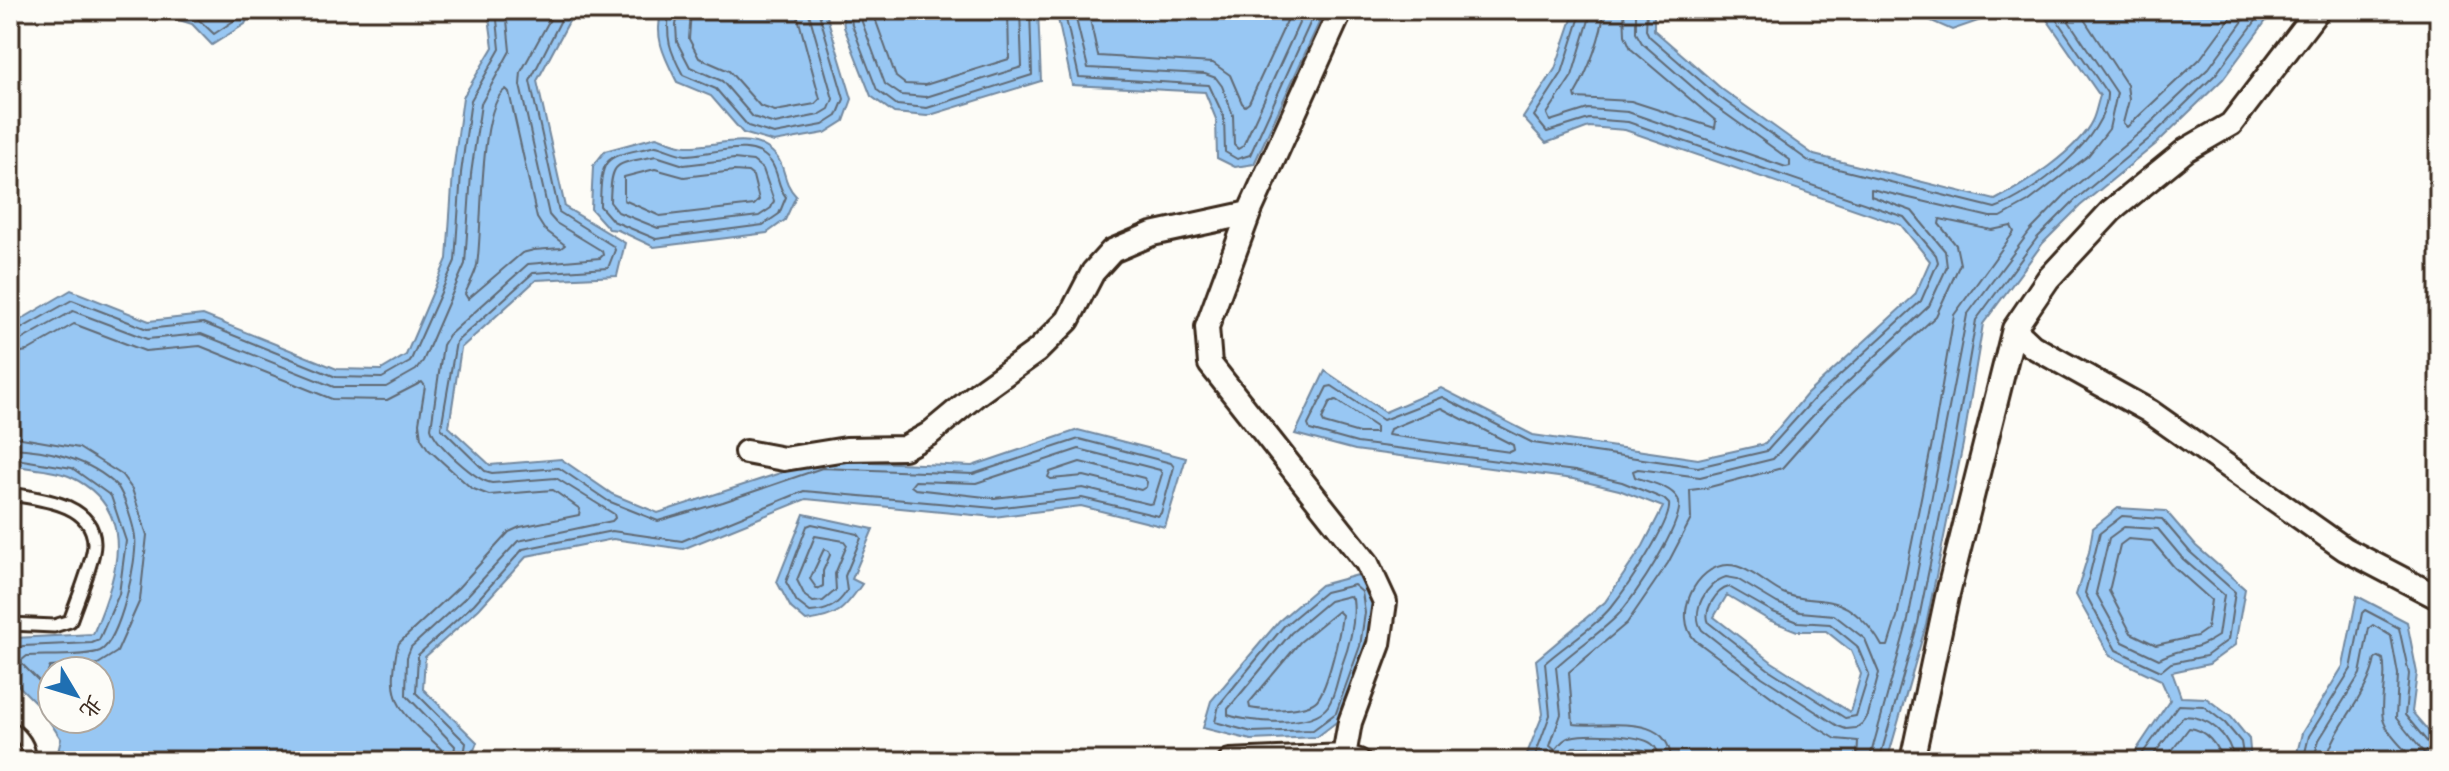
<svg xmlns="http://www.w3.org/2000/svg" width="2449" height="771" viewBox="0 0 2449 771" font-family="Itim,'LXGW WenKai TC',sans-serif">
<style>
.water{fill:#98c7f3;stroke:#73889e;stroke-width:2;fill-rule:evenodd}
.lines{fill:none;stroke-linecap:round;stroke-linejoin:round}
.shore{stroke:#606973;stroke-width:2}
.service-casing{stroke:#3b2a1e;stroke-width:17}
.minor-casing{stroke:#3b2a1e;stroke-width:28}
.service{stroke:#fdfcf7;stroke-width:11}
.minor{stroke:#fdfcf7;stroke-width:22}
</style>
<rect width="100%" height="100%" fill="#fdfcf7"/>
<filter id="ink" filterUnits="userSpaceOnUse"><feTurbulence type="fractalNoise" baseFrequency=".0125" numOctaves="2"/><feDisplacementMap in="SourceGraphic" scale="16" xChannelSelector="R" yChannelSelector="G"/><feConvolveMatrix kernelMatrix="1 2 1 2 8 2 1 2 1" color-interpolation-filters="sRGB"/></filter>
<g filter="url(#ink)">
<!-- water -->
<path class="water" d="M147 10H252L245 24 212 45 192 24Z
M488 10H578L573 14 537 81 565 207 625 243 617 276 536 280 461 348 449 427 490 465 561 459 612 494 658 513 820 460 972 466 1078 430 1186 458 1165 527 1081 506 994 517 806 499 683 549 613 539 527 556 479 609 425 657 423 689 477 742 470 761H56L61 739 40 707 10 677V658L15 638 93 634C117 579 140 510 71 477 54 469 29 469 10 465V326L71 290 149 321 203 315 337 369 381 370 406 355 447 259 453 172 463 97 493 47ZM52 671H100V719H52Z
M662 10H825L852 99 844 121 825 133 774 142 743 133 711 96 677 82C665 58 653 37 662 10Z
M842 10H1038L1041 81 927 116 894 113 871 96 844 27Z
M1059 10H1325L1254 164 1235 167 1217 158 1216 119 1205 92 1072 85 1058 19Z
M1575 10H1654V30L1723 90 1814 155 1995 200C2024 185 2078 150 2092 121 2096 113 2097 104 2100 96L2046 18 2049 10H2274L2223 79 2156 144 2080 206 2043 243 1983 324 1963 444 1926 625 1887 761H1664L1620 754 1575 755 1570 761H1524L1543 714 1536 660 1605 602 1643 546 1663 507 1619 490 1573 479 1355 450 1295 434 1325 371 1385 412 1441 388 1533 435 1698 459 1765 444 1807 394 1915 295 1930 261 1901 225 1625 130 1589 127 1546 143 1523 118 1555 69ZM1727 595 1769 620 1797 631H1826L1851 651 1861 674 1850 712 1772 662 1714 617Z
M1854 10H1990L1984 19 1952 30 1911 12 1860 15Z
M656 137C666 140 677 146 687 146 716 147 755 129 777 157 786 168 782 181 796 196L785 220 767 233 654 247 618 230 609 229 591 209 593 166 605 151Z
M2118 508 2166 511 2196 546 2245 589 2235 645 2209 664 2172 672 2181 697 2206 698 2231 717 2249 739 2251 761H2129L2170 700 2161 680 2110 656 2076 595 2089 552 2093 528Z
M804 514 873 529 852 579 862 584C844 610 838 617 806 621L791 608 777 582Z
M1358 575 1370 589 1373 613 1367 648 1343 717 1317 737 1251 740 1203 728 1211 701 1279 621 1321 585Z
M2357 596 2407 622 2417 673 2412 712 2439 743V761H2295L2302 733 2343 666Z"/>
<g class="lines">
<!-- shore -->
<path class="shore" d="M174 10 196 17 214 34 238 18 243 10
M669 10C666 39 669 49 683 75L716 89 748 126 774 134 823 125 837 116 844 99 818 10
M679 10 676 25 677 42 690 67 722 81 753 117 775 124 819 115 829 109 833 99 808 10
M691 10 689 39 699 58 729 71 760 106 775 111 815 104 820 99 796 10
M850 10 852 25 877 90 897 105 927 108 1032 75 1030 10
M860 10 862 22 885 84 901 95 926 97 1022 67 1020 10
M872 10 896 77 905 84 925 85 1009 59 1008 10
M1066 10V19L1079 77 1209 85 1224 117 1225 152 1237 159 1250 155 1316 10
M1076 10V19L1088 68 1205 74 1216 78 1222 86 1233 115 1234 145 1238 149 1243 146 1305 10
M1088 10 1098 56 1213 63 1230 75 1242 103 1245 106 1249 103 1292 10
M1592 10 1572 76 1547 114 1550 121 1588 109 1628 112 1786 167 1790 166V160L1712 104 1642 43 1636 33V10
M1604 10C1603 33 1587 74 1575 94L1576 98 1631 101 1715 128 1716 121 1631 49 1625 35 1624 10
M1647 10 1646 30 1649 36 1718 96 1810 162 1995 208C2032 196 2109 136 2107 93L2056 19V10
M2078 10 2127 85 2129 100 2123 123 2127 127 2200 59 2236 10
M506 89 509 92 537 218 544 229 565 245 561 248 534 250 522 253 468 299 465 294C469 284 475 275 477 265 483 230 478 106 506 89Z
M656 146C665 148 676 154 686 155 711 155 753 137 771 162 779 173 777 186 786 197L779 214 763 225 656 239 613 221 600 206C601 151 606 158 656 146Z
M656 156 684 165 734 159 753 161 763 169 774 201 771 208 759 216 658 228 618 212 610 202C611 158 616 165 656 156Z
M655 169 684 177 734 171 748 172 753 176 759 200 754 205 660 216 624 200V177Z
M10 332 17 331 72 300 147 329 203 323 336 377 382 378 410 362 455 261 461 173 471 100 500 49 496 10
M10 342 21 340 73 311 147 339 201 334 334 387H386L416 370 423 361 465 264 471 174 481 104 510 51 506 10
M10 354 27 351 74 324 145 351 200 346 332 399 387 400 422 382 425 386 419 423 421 438 428 449 471 488 489 495 553 490 580 509 579 515 520 527 509 532 458 588 399 643C395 653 395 663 394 673 391 712 416 724 441 749V761
M1336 400 1376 427V433H1359L1324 423 1322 419 1330 402Z
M1441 408 1513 445 1514 450 1510 452 1388 435 1390 429Z
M10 436 79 448 122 475 132 489 147 535 140 600 117 652 98 664 50 667 48 671 52 677
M10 448C47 449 90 459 117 486 124 494 134 527 135 537 138 559 120 641 100 651 87 657 44 655 27 656L22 660V664L52 694
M1079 449 1160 470 1162 474 1153 503 1149 504 1083 488 994 498 915 489 911 486 915 481 976 483Z
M10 458 72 468 111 496 126 541 119 594 99 640 92 643 23 646 10 651
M1080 462 1144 478 1147 482 1146 487 1141 490 1084 476 1051 479 1048 477 1050 472Z
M2122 516 2162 519 2190 552 2235 592 2228 640 2206 656 2171 663 2161 671 2116 650 2085 593 2100 533Z
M812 524 858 534 861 538 845 576 847 591C837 606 828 611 810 612L797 602 786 582 807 526Z
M2124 527 2158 529 2183 559 2224 595 2218 636C2195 652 2180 647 2159 659L2123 642 2096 593 2109 538Z
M815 536 844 541 847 545 835 574 836 590 823 601 813 602 805 596 797 580Z
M2128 539 2152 541 2174 567 2211 600 2207 629 2197 636 2156 645 2131 633 2109 591 2120 545Z
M824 549 829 551 830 555 823 571V586L817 589 810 579Z
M1726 577 1737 579 1777 603 1800 612 1834 615 1865 639 1879 673 1868 715 1864 722 1856 728 1846 729 1838 726 1762 677 1702 630C1690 612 1706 583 1726 577Z
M1354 585 1362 592 1365 613 1360 646 1336 713 1313 730 1252 732 1215 722 1219 705 1284 626 1325 592Z
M1729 587 1773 612 1798 622 1830 624 1857 646 1869 674 1856 716 1845 718 1768 669 1709 623C1703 611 1716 590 1729 587Z
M1349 596 1353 599C1356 622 1350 644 1342 665 1338 677 1335 696 1328 706 1312 728 1251 723 1228 715V709L1291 633 1329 601Z
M1338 611 1342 615C1340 633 1328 687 1317 700 1307 711 1264 711 1250 708L1249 703 1300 642Z
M453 761 455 746 406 695 407 657 411 647 466 597 518 541 612 521 615 518 614 514 556 478 492 483C476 481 435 444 431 428L443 345 449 335 528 264 600 258 603 255 602 251 556 223 549 215 520 85 521 72 555 10
M463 761 466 743 416 693 418 655 474 604 523 549 612 531 682 541 804 491 994 508 1082 498 1158 516 1161 513 1174 467 1171 463 1079 439 973 474 822 468 723 502 658 521 608 501 559 468 492 473 485 471 441 428 456 342 533 273 608 268 615 250 613 246 559 212 530 81 566 10
M1533 761 1550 715 1545 663C1566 644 1594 628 1612 606 1625 590 1672 522 1669 504L1664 499 1622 482 1575 471 1357 443 1310 430 1308 425 1327 387 1332 386 1383 420 1442 397 1533 443 1698 467 1767 451 1813 400 1921 301 1938 262 1936 255 1904 217 1628 122 1589 119 1547 132 1534 116 1562 73 1582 10
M1564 761 1565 754 1573 747 1620 746 1644 750 1649 761
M1659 761C1659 754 1658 748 1652 744 1640 734 1585 733 1570 737 1563 739 1559 745 1555 750L1550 746 1561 714 1556 667C1575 649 1598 635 1617 616 1632 601 1688 518 1678 499 1671 486 1648 482 1635 477L1633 471 1638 469 1700 477 1773 459 1821 407 1929 306 1947 267 1945 251 1912 211 1871 196V189L1990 217H2001L2028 202 2088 156 2109 129 2117 93 2066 17V10
M1671 761C1670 711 1606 728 1573 724L1569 672 1627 623 1668 563 1691 519 1690 490 1706 488 1782 468 1829 415 1936 316 1960 264 1956 245 1939 224 1940 219 1992 230 2011 226 2014 232 1954 315 1933 438 1897 617 1888 646H1882C1873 629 1853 606 1832 602 1815 598 1800 601 1783 593 1766 585 1748 565 1728 565 1696 565 1672 616 1695 640L1792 712 1836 739 1858 741 1857 761
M1869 761 1908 620 1967 315 2030 231 2068 192 2143 130 2209 68 2251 10
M1879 761 1918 623 1955 442 1976 320 2037 238 2075 200 2150 138 2216 74 2264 10
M2137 761 2178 705 2203 706 2225 723 2241 742 2244 761
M2149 761 2183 716C2209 716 2230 735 2234 761
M2164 761 2189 728C2205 729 2219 746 2221 761
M2303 761 2309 736 2351 669 2362 613 2365 610 2399 628 2409 674 2405 715 2430 745 2439 748
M2313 761 2319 740 2360 674 2369 628 2373 625 2391 636 2398 674 2396 718 2424 753 2439 758
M2326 761C2335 724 2368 697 2375 659L2379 657 2383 659C2388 680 2379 700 2383 719 2387 734 2404 749 2415 761"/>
<defs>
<path id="service" d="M10 494C40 499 93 503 94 543 95 558 76 603 70 621L54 626 10 624
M10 727C22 736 30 745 29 761"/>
<path id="minor" d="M1341 10 1249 213 1207 327 1210 364 1367 563 1385 602 1379 644 1350 722 1344 756 1359 761
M2014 329 2032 346 2149 411 2345 549 2439 598
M746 452 784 459 846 449 904 448 929 434 977 394 1037 351 1068 320 1093 272 1112 251 1152 234 1249 213
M1230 761 1344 756 1343 761
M1912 761 1947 597 2014 329 2048 279 2111 211 2186 150 2231 124 2318 10"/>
</defs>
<!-- service casing -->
<use href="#service" class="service-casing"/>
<!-- minor casing -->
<use href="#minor" class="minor-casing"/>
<!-- service -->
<use href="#service" class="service"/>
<!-- minor -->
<use href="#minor" class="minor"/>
</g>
</g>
<!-- margin -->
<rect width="2449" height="771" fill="none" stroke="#fdfcf7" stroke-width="40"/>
<rect x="20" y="20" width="2409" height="731" fill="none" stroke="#3b2a1e" stroke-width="3" filter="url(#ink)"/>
<!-- north arrow -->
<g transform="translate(76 695) rotate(128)"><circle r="38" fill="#fdfcf7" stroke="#afa8a0" stroke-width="2"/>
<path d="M0-6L14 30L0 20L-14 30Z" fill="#1f6fb2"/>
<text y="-12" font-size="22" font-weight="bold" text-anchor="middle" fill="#3b2a1e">北</text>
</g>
</svg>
